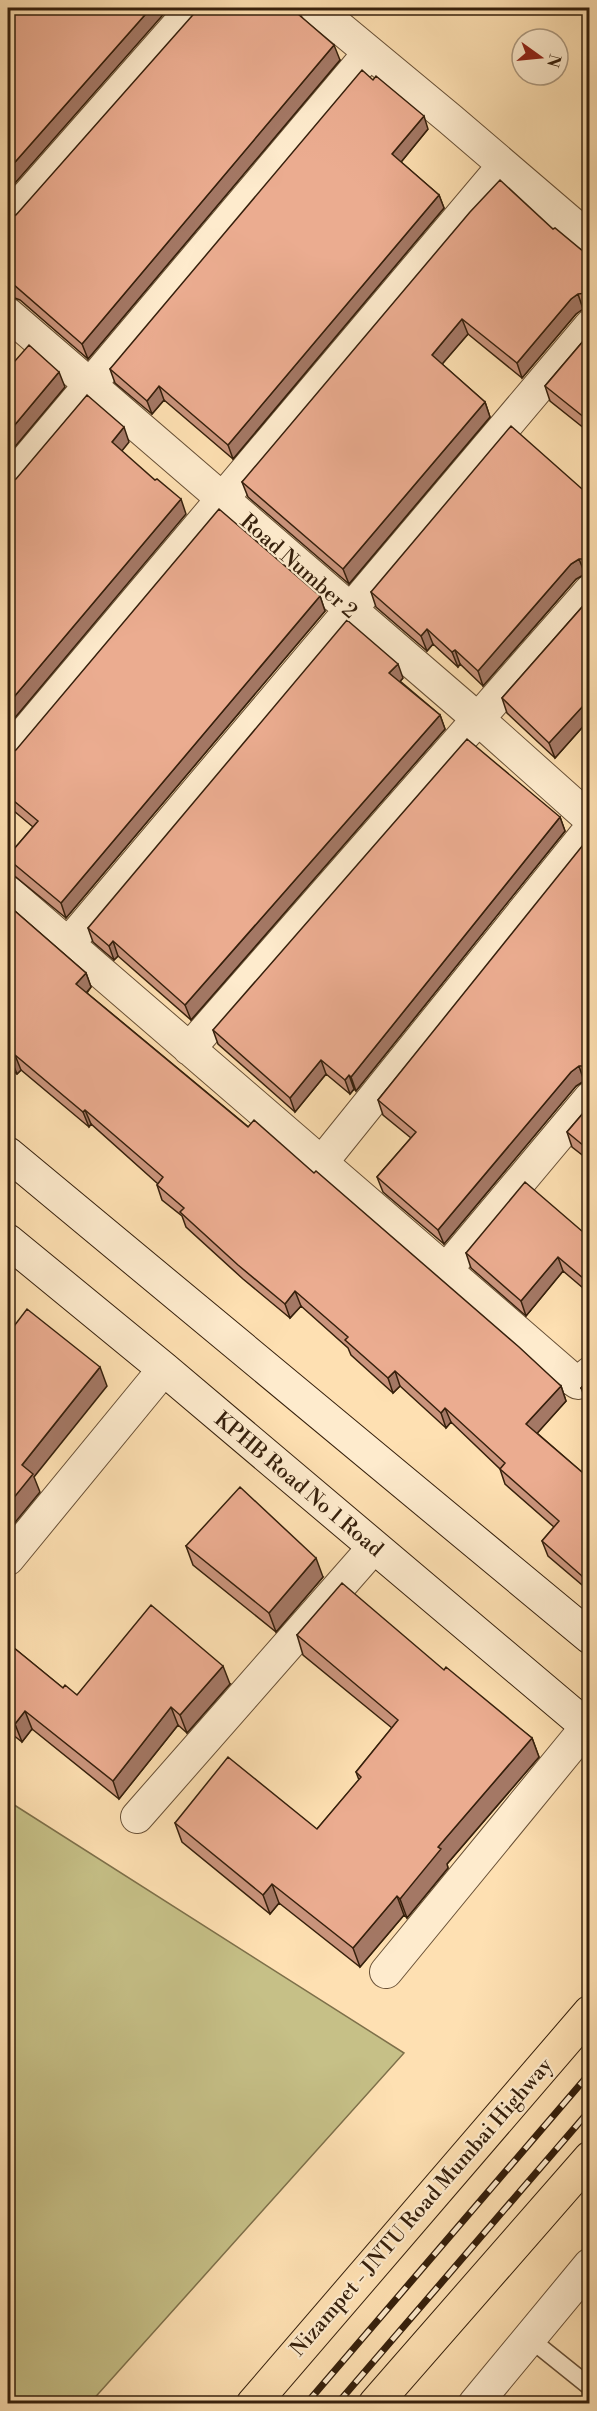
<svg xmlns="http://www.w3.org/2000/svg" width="597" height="2411" viewBox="0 0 597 2411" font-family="'Libre Bodoni',serif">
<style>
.green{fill:#c6c087;stroke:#7e704a;stroke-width:1.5}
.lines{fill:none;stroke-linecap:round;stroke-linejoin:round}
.service-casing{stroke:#685036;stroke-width:19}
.minor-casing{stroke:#685036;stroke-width:34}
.tertiary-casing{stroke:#685036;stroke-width:35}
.secondary-casing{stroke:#36200c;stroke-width:35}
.trunk-casing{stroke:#36200c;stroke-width:35}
.service{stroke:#feebcd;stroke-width:16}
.minor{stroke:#feebcd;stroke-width:32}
.tertiary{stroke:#feebcd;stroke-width:33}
.secondary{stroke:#feebcd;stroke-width:33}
.trunk{stroke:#fee0b2;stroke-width:33}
.rail-casing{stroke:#36200c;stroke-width:7}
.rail{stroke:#feebcd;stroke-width:4.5;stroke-dasharray:14;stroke-linecap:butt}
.wall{fill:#ca947c;stroke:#36200c;stroke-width:1.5}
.shaded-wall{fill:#a47865;stroke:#36200c;stroke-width:1.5}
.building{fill:#ebac90;stroke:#36200c;stroke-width:1.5}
.labels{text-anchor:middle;stroke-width:4.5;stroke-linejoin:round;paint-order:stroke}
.street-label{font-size:21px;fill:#36200c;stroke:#feebcd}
</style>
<rect width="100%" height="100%" fill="#fee0b2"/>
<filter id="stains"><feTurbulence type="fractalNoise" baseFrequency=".00333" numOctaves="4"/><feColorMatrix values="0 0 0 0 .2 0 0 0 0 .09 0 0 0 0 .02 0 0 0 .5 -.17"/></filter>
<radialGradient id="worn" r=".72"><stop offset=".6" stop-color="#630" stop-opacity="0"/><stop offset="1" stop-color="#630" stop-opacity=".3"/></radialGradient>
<!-- green -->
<path class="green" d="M8 1801 404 2053 90 2403H8Z"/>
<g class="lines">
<defs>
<path id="service" d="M529 2338 590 2387"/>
<path id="minor" d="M316 8 450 119 590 239
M8 218 193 8
M8 314 478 719 590 819
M8 482 369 53
M8 753 503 166
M8 892 572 1379 578 1383 590 1373
M68 944 590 326
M189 1049 590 591
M322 1162 590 829
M445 1271 590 1098
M8 1559 164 1369
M137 1817 374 1547
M386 1972 590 1723"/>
<path id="tertiary" d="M475 2404 590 2265"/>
<path id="secondary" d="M8 1154 590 1637
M8 1241 164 1369 590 1729"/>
<path id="trunk" d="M253 2404 590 2012
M375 2404 590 2158"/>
</defs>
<!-- service casing -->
<use href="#service" class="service-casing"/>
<!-- minor casing -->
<use href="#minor" class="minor-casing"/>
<!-- tertiary casing -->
<use href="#tertiary" class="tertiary-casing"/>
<!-- secondary casing -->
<use href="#secondary" class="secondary-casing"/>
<!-- trunk casing -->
<use href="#trunk" class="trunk-casing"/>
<!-- service -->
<use href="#service" class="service"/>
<!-- minor -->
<use href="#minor" class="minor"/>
<!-- tertiary -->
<use href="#tertiary" class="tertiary"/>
<!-- secondary -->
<use href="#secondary" class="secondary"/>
<!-- trunk -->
<use href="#trunk" class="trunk"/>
<defs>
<path id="rail" d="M306 2404 590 2073
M337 2404 590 2110"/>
</defs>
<!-- rail casing -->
<use href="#rail" class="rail-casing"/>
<!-- rail -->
<use href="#rail" class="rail"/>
</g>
<!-- wall -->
<path class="wall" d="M293 8 294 10 340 60 88 359 20 300 12 297H8V220L16 215Z
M428 129 401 162 439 195 444 208 233 459 164 400 152 414 115 383 110 369Z
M553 229 590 257V309H583L576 314 522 378 468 334 442 364 485 402 490 417 349 584 248 497 242 482Z
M590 333V433L550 401 545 386Z
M590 496V574H585L576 579 483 686 460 664 458 667 433 644 427 651 376 607 371 592Z
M320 596 325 611 66 918 11 873 8 863V856L33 827 8 806V755Z
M590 598V724L587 722 555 758 507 713 502 698Z
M403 678 400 681 440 715 445 729 191 1020 118 956 114 960 93 942 88 928Z
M560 817 565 831 356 1091 354 1089 350 1094 326 1074 295 1112 218 1044 213 1030Z
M590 842V1081H584L576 1086 444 1244 383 1192 377 1177 411 1138 383 1115 378 1100Z
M8 905 86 973 91 987 87 993 561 1386 566 1401 537 1433 590 1479V1588L588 1590 548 1556 542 1541 554 1527 505 1484 500 1469 451 1422 446 1428 400 1386 393 1393 351 1355 348 1348 301 1306 290 1318 243 1279 186 1227 182 1216 162 1200 157 1185 158 1184 91 1124 89 1127 21 1070 17 1074 8 1066Z
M590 1105V1161L572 1147 567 1132Z
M590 1238V1294L563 1271 526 1316 471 1268 466 1253Z
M590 1378V1405L587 1403 581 1388Z
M186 1546 323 1577 276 1632 193 1565Z
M297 1635 444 1670 532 1738 539 1757 447 1864 448 1868 407 1918 404 1915 360 1967 279 1903 270 1914 182 1842 175 1823 317 1829 359 1780 356 1772 392 1728 303 1655Z
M8 1643 63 1688 77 1695 230 1684 187 1733 178 1725 119 1799 32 1729 22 1742 8 1731Z"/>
<!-- shaded-wall -->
<path class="shaded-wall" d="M151 8H169L8 191V170Z
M334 45 340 60 88 359 82 344Z
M424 116 428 129 397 167 392 154Z
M439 195 444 208 233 459 228 445Z
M578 294 583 309 576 314 522 378 517 363 571 299Z
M462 319 468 334 437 370 432 355Z
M59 372 65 387 8 455V433Z
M159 386 164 400 152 414 147 401Z
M485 402 490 417 349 584 343 569Z
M124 427 129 442 117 457 112 442Z
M181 499 186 514 8 726V704Z
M579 559 585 574 576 579 483 686 478 671 571 564Z
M320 596 325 611 66 918 61 903Z
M427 629 433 644 427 651 421 636Z
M455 650 460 664 458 667 452 652Z
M398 664 403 678 395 687 389 673Z
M582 707 587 722 555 758 549 743Z
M440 715 445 729 191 1020 185 1005Z
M560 817 565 831 356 1091 351 1077Z
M113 941 118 956 114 960 109 946Z
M86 973 91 987 81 999 76 984Z
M15 1055 21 1070 17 1074 11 1059Z
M321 1060 326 1074 295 1112 290 1098Z
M579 1066 584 1081 576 1086 444 1244 438 1230 571 1072Z
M349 1075 354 1089 350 1094 345 1080Z
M85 1110 91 1124 89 1127 83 1112Z
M558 1257 563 1271 526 1316 521 1301Z
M295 1291 301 1306 290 1318 285 1304Z
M100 1367 107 1386 34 1477 40 1492 8 1531V1505L22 1465Z
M395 1371 400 1386 393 1393 388 1378Z
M561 1386 566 1401 532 1439 526 1424Z
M445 1408 451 1422 446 1428 441 1413Z
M316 1558 323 1577 276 1632 269 1613Z
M585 1572 590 1585V1588L588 1590 582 1576Z
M223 1666 230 1684 187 1733 180 1715Z
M171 1707 178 1725 119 1799 113 1781Z
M25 1711 32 1729 22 1742 15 1724Z
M532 1738 539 1757 447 1864 448 1868 407 1918 400 1899 438 1847Z
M272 1884 279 1903 270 1914 263 1895Z
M397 1896 404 1915 360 1967 353 1948Z"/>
<!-- building -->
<path class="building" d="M8 8H151L8 170Z
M199 8H291L334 45 82 344 14 285 8 282V220L16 215Z
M362 70 373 80 376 76 424 116 392 154 439 195 228 445 159 386 147 401 110 369Z
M500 180 553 229 555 228 590 257V294L587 293 578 294 571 299 517 363 462 319 432 355 485 402 343 569 242 482 470 212Z
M590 333V422L545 386Z
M29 345 59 372 8 433V354L15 361Z
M87 395 124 427 112 442 155 480 157 479 181 499 8 704V484L16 479Z
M511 426 590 496V559H579L571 564 478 671 455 650 452 652 427 629 421 636 371 592Z
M219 509 320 596 61 903 8 859V856L38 821 8 796V755L16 750Z
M590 598V715L582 707 549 743 502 698Z
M347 620 398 664 389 673 440 715 185 1005 113 941 109 946 88 928Z
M467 739 560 817 351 1077 349 1075 345 1080 321 1060 290 1098 213 1030Z
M587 840 590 842V1066H579L571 1072 438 1230 377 1177 416 1132 378 1100Z
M8 905 86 973 76 984 248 1127 254 1120 314 1173 316 1171 519 1347 561 1386 526 1424 590 1479V1576L585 1572 582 1576 542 1541 559 1521 500 1469 505 1463 445 1408 441 1413 395 1371 388 1378 345 1340 348 1337 295 1291 285 1304 238 1265 180 1212 184 1208 157 1185 163 1177 85 1110 83 1112 15 1055 11 1059 8 1056Z
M590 1105V1151L567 1132Z
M525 1182 590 1238V1284L558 1257 521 1301 466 1253Z
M27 1309 100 1367 22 1465 33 1474 8 1505V1334Z
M590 1378V1394L581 1388Z
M240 1487 316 1558 269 1613 186 1546Z
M342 1583 444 1670 446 1667 532 1738 438 1847 441 1849 400 1899 397 1896 353 1948 272 1884 263 1895 175 1823 228 1757 317 1829 361 1777 356 1772 398 1720 297 1635Z
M151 1605 223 1666 180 1715 171 1707 113 1781 25 1711 15 1724 8 1718V1643L63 1688 65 1685 77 1695Z
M583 2399 589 2403H579Z"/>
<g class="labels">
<!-- street labels -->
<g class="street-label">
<text transform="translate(299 566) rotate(41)" y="7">Road Number 2</text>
<text transform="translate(299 1484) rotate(40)" y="7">KPHB Road No 1 Road</text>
<text transform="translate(421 2207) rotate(-49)" y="7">Nizampet - JNTU Road Mumbai Highway</text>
</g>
</g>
<!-- margin -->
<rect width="597" height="2411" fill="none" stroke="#fee0b2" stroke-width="30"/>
<rect x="9" y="9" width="579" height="2393" fill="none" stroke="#36200c" stroke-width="3"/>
<rect x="15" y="15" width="567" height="2381" fill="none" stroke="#36200c" stroke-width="1.5"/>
<!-- north arrow -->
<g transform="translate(540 57) rotate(105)"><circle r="28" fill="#feebcd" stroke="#ae9a80" stroke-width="1.5"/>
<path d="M0-4.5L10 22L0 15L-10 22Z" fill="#8f2418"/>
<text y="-9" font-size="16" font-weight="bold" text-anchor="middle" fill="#36200c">N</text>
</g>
<rect width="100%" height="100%" filter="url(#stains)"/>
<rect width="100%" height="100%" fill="url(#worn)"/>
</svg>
